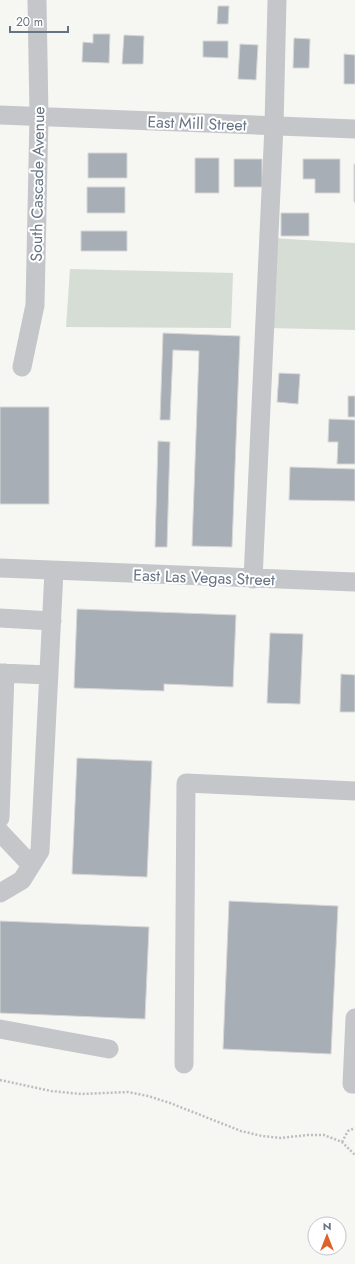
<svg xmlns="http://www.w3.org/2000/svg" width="355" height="1264" viewBox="0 0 355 1264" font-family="Jost,sans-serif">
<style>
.green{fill:#d6ddd4}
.building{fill:#a8aeb5;stroke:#d7d7d5}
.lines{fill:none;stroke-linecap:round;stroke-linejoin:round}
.path{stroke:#bbbdbf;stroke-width:2.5;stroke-dasharray:2 2;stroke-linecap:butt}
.minor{stroke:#c4c6ca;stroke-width:19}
.labels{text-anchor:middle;stroke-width:4;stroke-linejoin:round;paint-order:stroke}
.street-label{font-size:16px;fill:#667383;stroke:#fff}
</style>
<rect width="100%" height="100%" fill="#f6f6f3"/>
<!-- green -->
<path class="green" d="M271 238 355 243V330L268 328Z
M70 269 233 273 231 328 66 327Z"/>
<!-- building -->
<path class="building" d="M218 6H229L228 24H217Z
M93 34H110L109 63 82 62 83 42 93 43Z
M124 35 144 36 143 64H122Z
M294 38 310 39 309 68H293Z
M203 41H228V58L203 57Z
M240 44 258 45 256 80 238 79Z
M344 54 355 55V84H344Z
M88 153H127V178H88Z
M195 158H219V193H195Z
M234 159H262V187H234Z
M303 159H340V193H315V179H303Z
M354 164H355V202H354Z
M87 187H125V213H87Z
M281 213H309V236H281Z
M81 231H127V251H81Z
M163 333 240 336 232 547 192 546 199 351 173 350 170 420H160Z
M279 373 300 374 298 404 277 402Z
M348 396H355V417H348Z
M0 407H49V504H0Z
M329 419 355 420V464H337L338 442H328Z
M158 441 170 442 167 547H155Z
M290 467 355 469V501L289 500Z
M77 609 236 615 233 687 164 684V691L74 688Z
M270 633 303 634 300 704 267 703Z
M341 674 355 675V712H340Z
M77 758 152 761 147 877 72 874Z
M229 901 338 906 331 1054 223 1049Z
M0 921 149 927 145 1019 0 1013Z"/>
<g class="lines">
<!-- path -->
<path class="path" d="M0 1080 51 1091 81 1094 128 1092 148 1096 170 1103 241 1131 262 1136 281 1138 307 1135H324L342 1142 355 1155
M342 1142 348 1131 355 1128"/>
<!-- minor -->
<path class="minor" d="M0 115 355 129
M22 367 35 305 39 116 37 0
M0 568 355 582
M253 579 274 126 277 0
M0 618 52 621
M0 673 49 675
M0 818 5 673
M0 832 31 865
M0 893 22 880 40 851 54 571
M355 1018 352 1084H355
M0 1029 109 1049
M184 1064 186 783 355 791"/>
</g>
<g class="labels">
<!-- street labels -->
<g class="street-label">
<text transform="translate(197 123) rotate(2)" y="6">East Mill Street</text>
<text transform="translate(37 184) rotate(-89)" y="6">South Cascade Avenue</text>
<text transform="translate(204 577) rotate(2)" y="6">East Las Vegas Street</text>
</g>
</g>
<!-- north arrow -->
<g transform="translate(327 1236)"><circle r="19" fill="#ffffff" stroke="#c2c7cd"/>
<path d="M0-3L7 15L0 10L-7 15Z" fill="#dd632b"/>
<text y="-6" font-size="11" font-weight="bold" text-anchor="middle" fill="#667383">N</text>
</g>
<!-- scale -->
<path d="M10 26v6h58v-6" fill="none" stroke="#667383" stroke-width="2"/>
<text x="16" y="26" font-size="12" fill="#667383" stroke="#ffffff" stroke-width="3" paint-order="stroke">20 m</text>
</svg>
